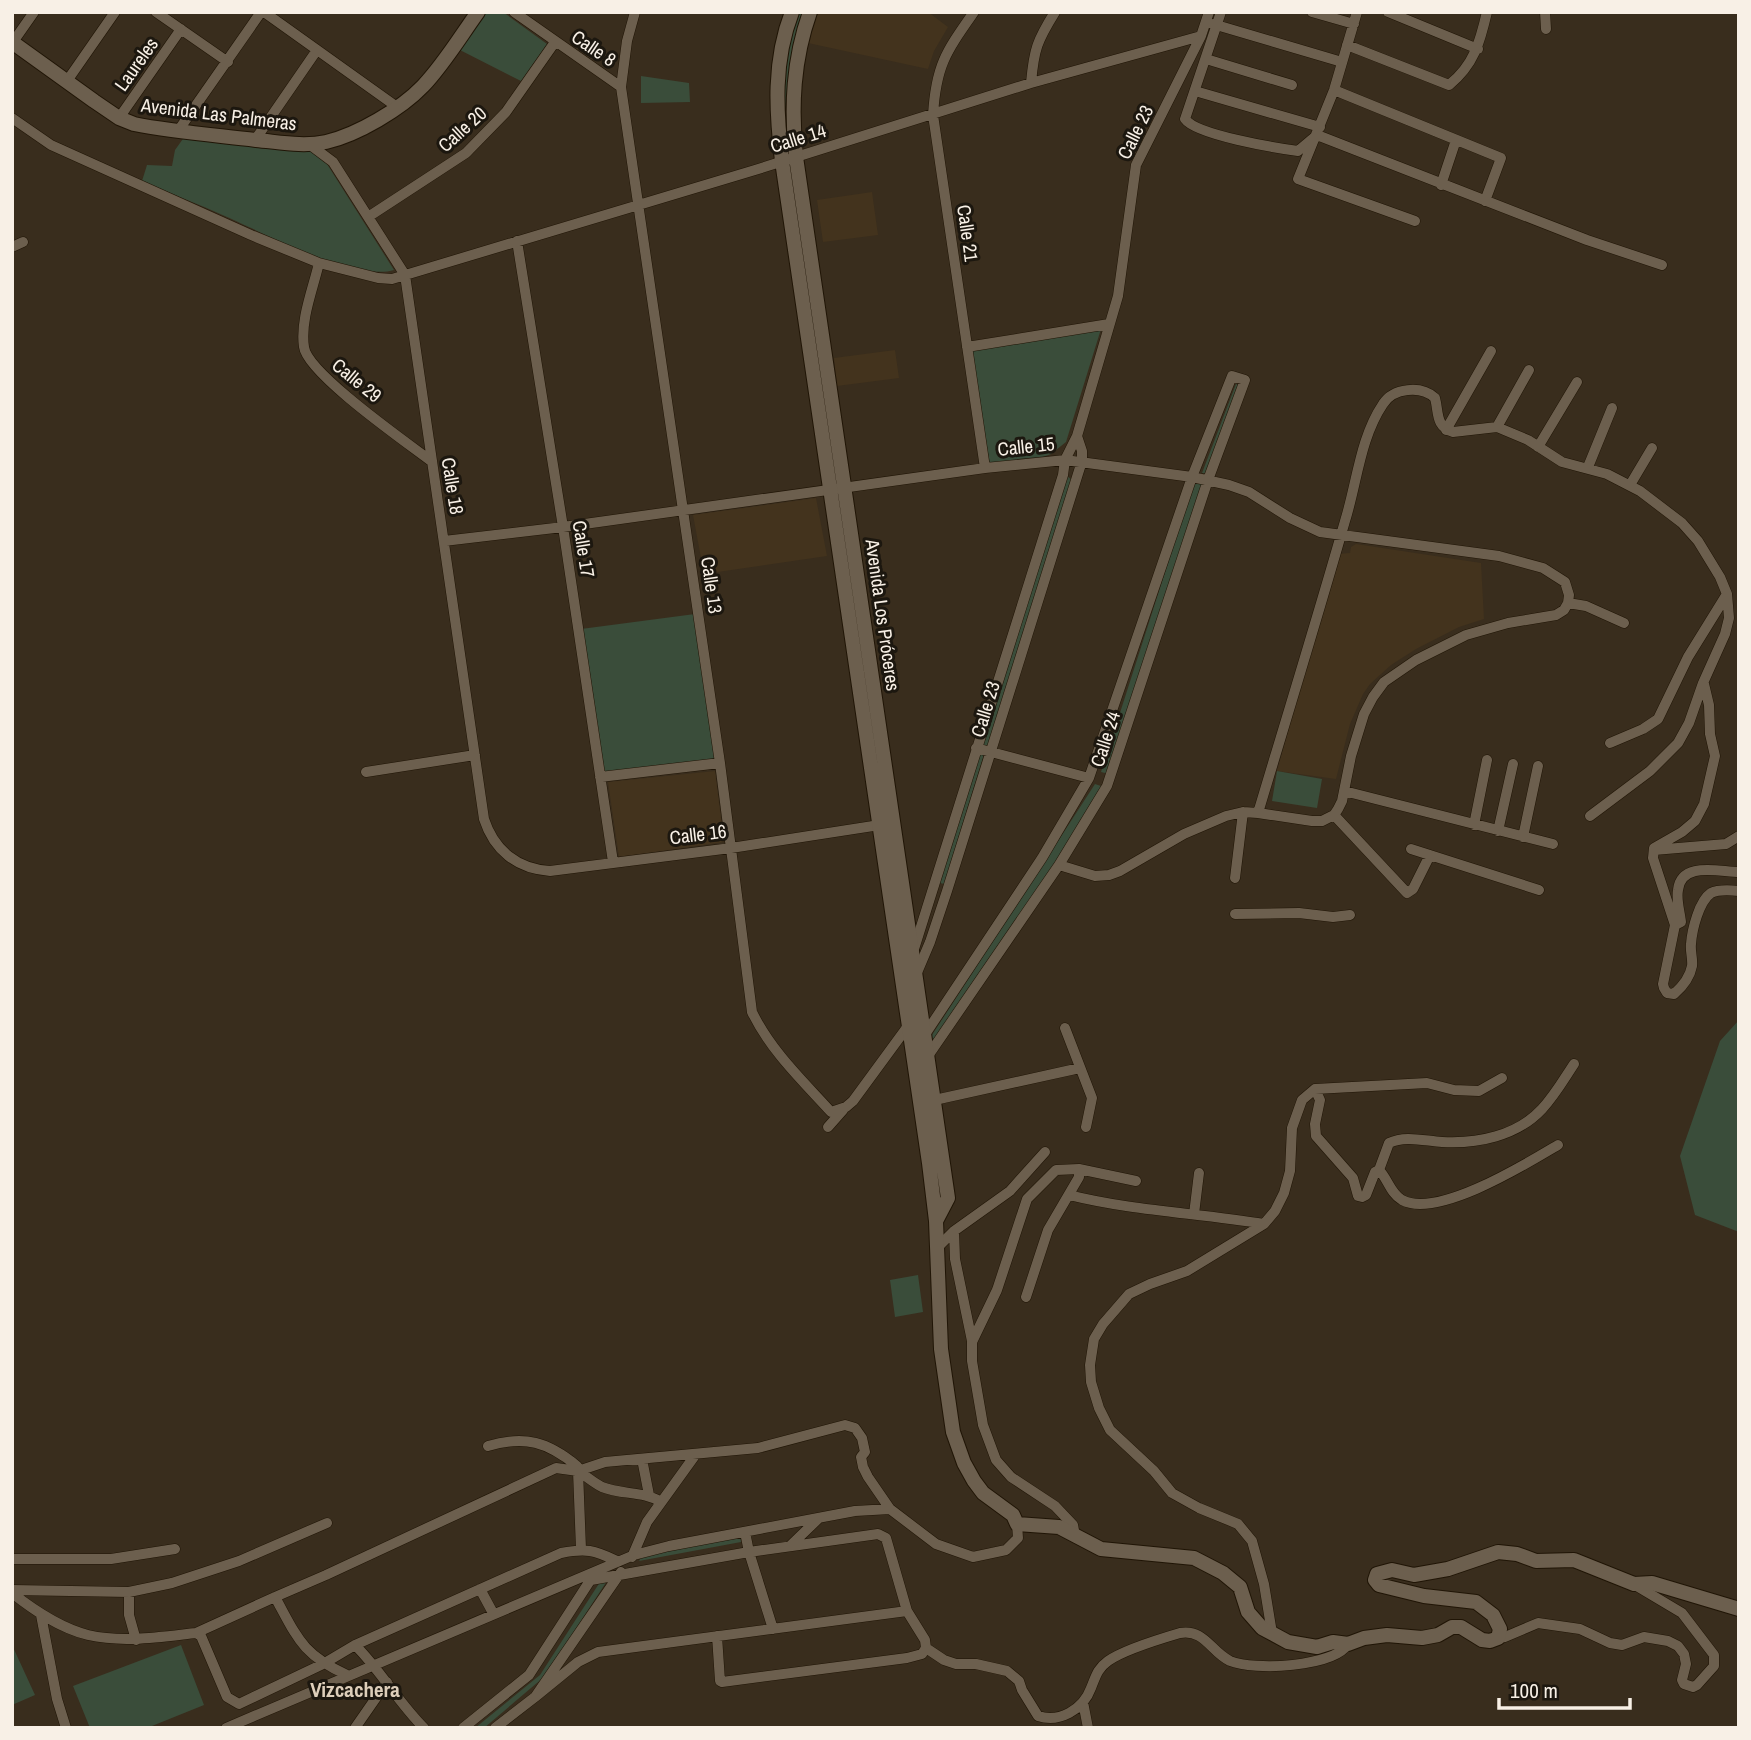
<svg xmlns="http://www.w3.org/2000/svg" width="1751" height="1740" viewBox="0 0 1751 1740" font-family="'Archivo Narrow',sans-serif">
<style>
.built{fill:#43331d}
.green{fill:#3a4d3a}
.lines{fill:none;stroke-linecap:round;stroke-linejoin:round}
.street-casing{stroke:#201506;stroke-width:11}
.secondary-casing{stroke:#201506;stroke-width:16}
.street{stroke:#6c5f4e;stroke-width:10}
.secondary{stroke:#6c5f4e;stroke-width:14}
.labels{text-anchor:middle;stroke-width:6;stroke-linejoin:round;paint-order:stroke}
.street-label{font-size:19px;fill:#f8f0e6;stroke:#1c170f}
.neighbourhood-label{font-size:21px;font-weight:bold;fill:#ddceba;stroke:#1c170f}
</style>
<rect width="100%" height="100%" fill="#392d1d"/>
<!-- built -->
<path class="built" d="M818 12H928L948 27 934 51 928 69 808 43Z
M872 192 878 235 823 242 817 200Z
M895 350 899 378 837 386 834 358Z
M816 498 827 556 704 574 693 515Z
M1356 544 1481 563 1484 619 1459 627 1416 649 1391 665 1370 684 1363 694 1350 724 1336 779 1277 771 1337 554 1350 553 1351 547Z
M715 771 724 842 619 857 608 782Z"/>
<!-- green -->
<path class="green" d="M480 12H503L547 44 521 81 456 48Z
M797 12H807L790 155 783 154 784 61Z
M641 76 689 83 690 102 641 103Z
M185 136 304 148 315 153 327 164 394 270C356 282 264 233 227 217 198 204 170 193 142 181L147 165 172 166 175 150Z
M1101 329 1066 442 1051 454 1040 458 990 465 971 349Z
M1236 384 1241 386 1208 474 1202 473Z
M1067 476 1072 480 988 748 979 745Z
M1194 482 1203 484 1109 774 1101 772Z
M695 614 717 760 604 773 581 629Z
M977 752 984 754 944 884 936 882Z
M1277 771 1322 779 1317 808 1272 801Z
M1095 784 1104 787 938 1045 932 1040V1035Z
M1739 1020V1232L1695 1215 1680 1156 1720 1041Z
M918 1275 923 1312 895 1317 890 1280Z
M740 1536 741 1542 639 1561 643 1555Z
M607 1581 544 1677 484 1728H475L540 1675 600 1582Z
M12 1645 35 1695 12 1705Z
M181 1645 204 1705 147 1728H90L73 1686Z"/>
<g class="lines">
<defs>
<path id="street" d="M156 12 228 62
M264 12 397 107
M514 12 621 87
M635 12 627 41 621 87 720 763 752 1012C771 1051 802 1080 831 1112L846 1107 853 1101 908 1026
M974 12C946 52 936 65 933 115L985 468
M1221 12 1185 119C1196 135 1276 148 1298 151L1317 135 1587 240 1662 265
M1312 12 1354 24
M1357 12 1334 90 1298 179 1415 221
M1388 12 1478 49
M1545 12 1546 29
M1213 24 1342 62
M13 42 34 12
M1347 45 1449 85C1474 65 1480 42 1487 12
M1206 59 1292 85
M67 81 115 12
M1031 83C1034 49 1037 41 1055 12
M1334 90 1501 158 1485 201
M1195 91 1320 127
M12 118 51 145 251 235 319 263 378 278 392 279 755 170 1031 83 1201 36
M119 118 181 29
M178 131 261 12
M255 140 317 50
M309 144 333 162 405 275 484 819C494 850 517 869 550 871L731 848 886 824
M1441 185 1456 140
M368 217 466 153 506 112 555 42
M517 241 563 527 613 862
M12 247 23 242
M319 263C313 289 300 320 304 347 307 373 406 442 431 461
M967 347 1109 324
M1497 427 1529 370
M1446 430 1491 351
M1538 447 1577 382
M1588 467 1612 408
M1630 485 1652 448
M444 541 563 527 985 468 1065 460 1192 477 1229 485 1249 492 1290 518 1320 532 1499 556 1543 568 1565 582 1569 595 1568 603 1564 610 1556 615 1508 623 1466 635 1416 660 1384 682 1373 697 1364 714 1351 756 1342 801 1338 809 1334 815 1322 821H1312L1258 813 1243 812 1226 816 1184 834 1120 871 1109 875 1095 876 1059 865
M1568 603 1586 606 1624 623
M1704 684 1709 705 1710 734 1715 756 1704 804 1695 821 1682 832 1654 848 1653 858 1675 925 1681 922C1680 912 1676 900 1678 890 1681 861 1719 872 1739 872
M1610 743 1643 729 1658 719 1688 657 1727 594
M976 748 1089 778
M366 772 475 755
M600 777 720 763
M1344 791 1553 844
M1258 813C1287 716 1317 619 1345 521 1357 483 1360 438 1383 404 1393 388 1421 385 1435 398 1439 413 1435 426 1453 432L1497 427 1528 440 1562 462 1607 474 1640 491 1682 523 1698 541 1720 577 1727 594 1729 618 1725 634 1703 683 1689 723 1678 743 1650 771 1590 816
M1334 815 1407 893 1413 889 1430 855
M1474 825 1487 760
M1498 831 1513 764
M1523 837 1538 766
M1411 849 1539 890
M1654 850 1726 844 1739 836
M1235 878 1243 812
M1235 914 1299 913 1333 917 1350 915
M1675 925 1663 984 1664 988 1667 993 1674 994C1682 987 1690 977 1692 966 1693 959 1690 951 1691 944 1692 930 1699 901 1711 893 1719 889 1730 890 1739 891
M914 949 1063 475 1065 460 1077 436 1118 296 1136 165 1201 36 1209 12
M916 975 930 942 947 891 1082 461V451L1077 436
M1065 1028 1092 1098 1086 1127
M924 1036 1042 858 1089 778 1192 477 1232 376 1245 380 1208 480 1107 786 1059 865 928 1056 925 1057
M1315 1089 1320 1100 1315 1124 1316 1136 1353 1178 1358 1196 1362 1197 1366 1195 1375 1172 1379 1170C1388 1179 1390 1193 1402 1200 1437 1219 1526 1164 1558 1145
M930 1101 1080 1068
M828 1127 843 1110
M1079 1169 1136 1181
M1379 1170 1389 1143C1405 1135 1425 1141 1442 1142 1477 1144 1517 1136 1542 1109 1555 1095 1564 1079 1574 1064
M1069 1195C1133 1211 1199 1213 1264 1224
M1194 1214 1199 1173
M954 1231 955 1259 972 1341
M938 1247 954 1231 1010 1191 1045 1152
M1026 1297 1048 1230 1079 1177V1169L1056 1170 1027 1199 997 1290 972 1342V1361L983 1425 996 1460 1011 1477 1055 1506 1073 1525 1075 1536
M488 1446C525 1435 548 1442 577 1466L578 1471C586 1476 594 1483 602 1487 622 1495 644 1491 661 1502
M642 1459 649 1495
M578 1471 581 1549
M745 1532 749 1552 773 1629
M790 1546 819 1518
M632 1557 647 1522 696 1454
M12 1559H111L175 1549
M591 1580 749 1552 878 1534 886 1538 907 1611 925 1640 926 1648 922 1654 907 1658 722 1682 720 1681 717 1636
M480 1589 493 1613
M12 1590 129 1592 172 1583 239 1561 327 1523
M129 1592V1615L136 1640
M12 1593C35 1611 60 1628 88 1635 123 1643 160 1637 196 1633L201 1636 227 1697 239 1704 323 1664 355 1645 561 1553C586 1548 594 1550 617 1561
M41 1615 57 1699 66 1728
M196 1633 275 1597
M1272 1633 1264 1584 1252 1541 1238 1524 1199 1508 1172 1493 1154 1471 1110 1430 1099 1408 1091 1382 1090 1365 1094 1339 1103 1324 1129 1294 1150 1284 1187 1271 1264 1224 1275 1211 1284 1193 1290 1171 1292 1128 1302 1100 1315 1089 1427 1083 1454 1090 1479 1091 1502 1078
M1498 1638 1505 1637 1538 1623 1580 1629 1610 1643 1622 1645 1644 1637 1668 1641 1678 1646 1684 1654 1686 1664 1682 1680 1684 1684 1693 1687 1697 1685 1714 1666V1655L1682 1613 1635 1585
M355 1645C381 1671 398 1702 424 1728
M926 1648 944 1660 956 1664H976L1007 1671 1019 1681 1022 1690 1038 1716C1059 1723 1083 1710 1091 1688 1096 1676 1097 1669 1108 1661 1122 1651 1163 1638 1180 1633 1205 1629 1210 1651 1230 1661 1254 1671 1334 1667 1348 1644
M347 1675C302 1654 298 1639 275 1597L326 1575 556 1468 578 1471 605 1462 758 1448 845 1425 855 1428 862 1438 865 1452 861 1457 863 1467 868 1477 890 1509
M535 1697 578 1662 598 1652 907 1611
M1083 1702 1088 1728
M226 1728 634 1555 669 1546 855 1511 890 1509 936 1544 973 1557 1006 1550 1018 1538 1017 1524
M355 1728 387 1682
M463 1728 529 1675 593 1576
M495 1728 535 1697 621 1572"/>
<path id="secondary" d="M792 12C773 61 776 111 782 161L929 1163 936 1221 941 1349 953 1432 964 1463 974 1481 983 1493 1013 1515 1017 1524 1059 1527 1101 1549 1194 1558 1223 1573 1240 1587 1248 1612 1262 1628 1288 1642 1317 1647 1333 1642 1348 1644 1364 1638 1387 1635 1422 1638 1438 1635 1452 1627H1461L1482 1640 1490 1641 1498 1638 1500 1629 1493 1615 1476 1602 1424 1596 1379 1585 1375 1580 1377 1574 1392 1570 1414 1575 1448 1569 1498 1552 1517 1554 1536 1561 1574 1560 1634 1584 1652 1583 1739 1609
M810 12C793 60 791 107 796 157L948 1198 936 1221
M12 42 94 101 119 118 134 124C174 132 215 135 256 140 279 142 303 147 326 142 357 135 401 109 423 86 444 64 460 37 478 12"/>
</defs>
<!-- street casing -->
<use href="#street" class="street-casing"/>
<!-- secondary casing -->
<use href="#secondary" class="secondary-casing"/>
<!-- street -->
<use href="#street" class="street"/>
<!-- secondary -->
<use href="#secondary" class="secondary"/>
</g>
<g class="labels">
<!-- street labels -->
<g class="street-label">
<text transform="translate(594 48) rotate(34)" y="7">Calle 8</text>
<text transform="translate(136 64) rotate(-55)" y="7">Laureles</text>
<text transform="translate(219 114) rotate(7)" y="7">Avenida Las Palmeras</text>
<text transform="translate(462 129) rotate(-42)" y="7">Calle 20</text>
<text transform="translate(1135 132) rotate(-64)" y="7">Calle 23</text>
<text transform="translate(798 138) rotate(-17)" y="7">Calle 14</text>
<text transform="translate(968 233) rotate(82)" y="7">Calle 21</text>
<text transform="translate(357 380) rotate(39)" y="7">Calle 29</text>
<text transform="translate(1026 446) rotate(-6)" y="7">Calle 15</text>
<text transform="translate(453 486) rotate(81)" y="7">Calle 18</text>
<text transform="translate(584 549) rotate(81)" y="7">Calle 17</text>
<text transform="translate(712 585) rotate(82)" y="7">Calle 13</text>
<text transform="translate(883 615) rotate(82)" y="7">Avenida Los Próceres</text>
<text transform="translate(985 709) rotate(-73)" y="7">Calle 23</text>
<text transform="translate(1105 739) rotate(-72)" y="7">Calle 24</text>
<text transform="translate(698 834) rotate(-7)" y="7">Calle 16</text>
</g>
<!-- neighbourhood labels -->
<g class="neighbourhood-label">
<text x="355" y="1697">Vizcachera</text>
</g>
</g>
<!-- border -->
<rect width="1751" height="1740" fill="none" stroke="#f8f0e6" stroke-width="28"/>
<!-- scale -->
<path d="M1499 1698v10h131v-10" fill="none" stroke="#f8f0e6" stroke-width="3.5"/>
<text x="1510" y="1698" font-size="21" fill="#f8f0e6" stroke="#1c170f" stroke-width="5" paint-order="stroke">100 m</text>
</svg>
